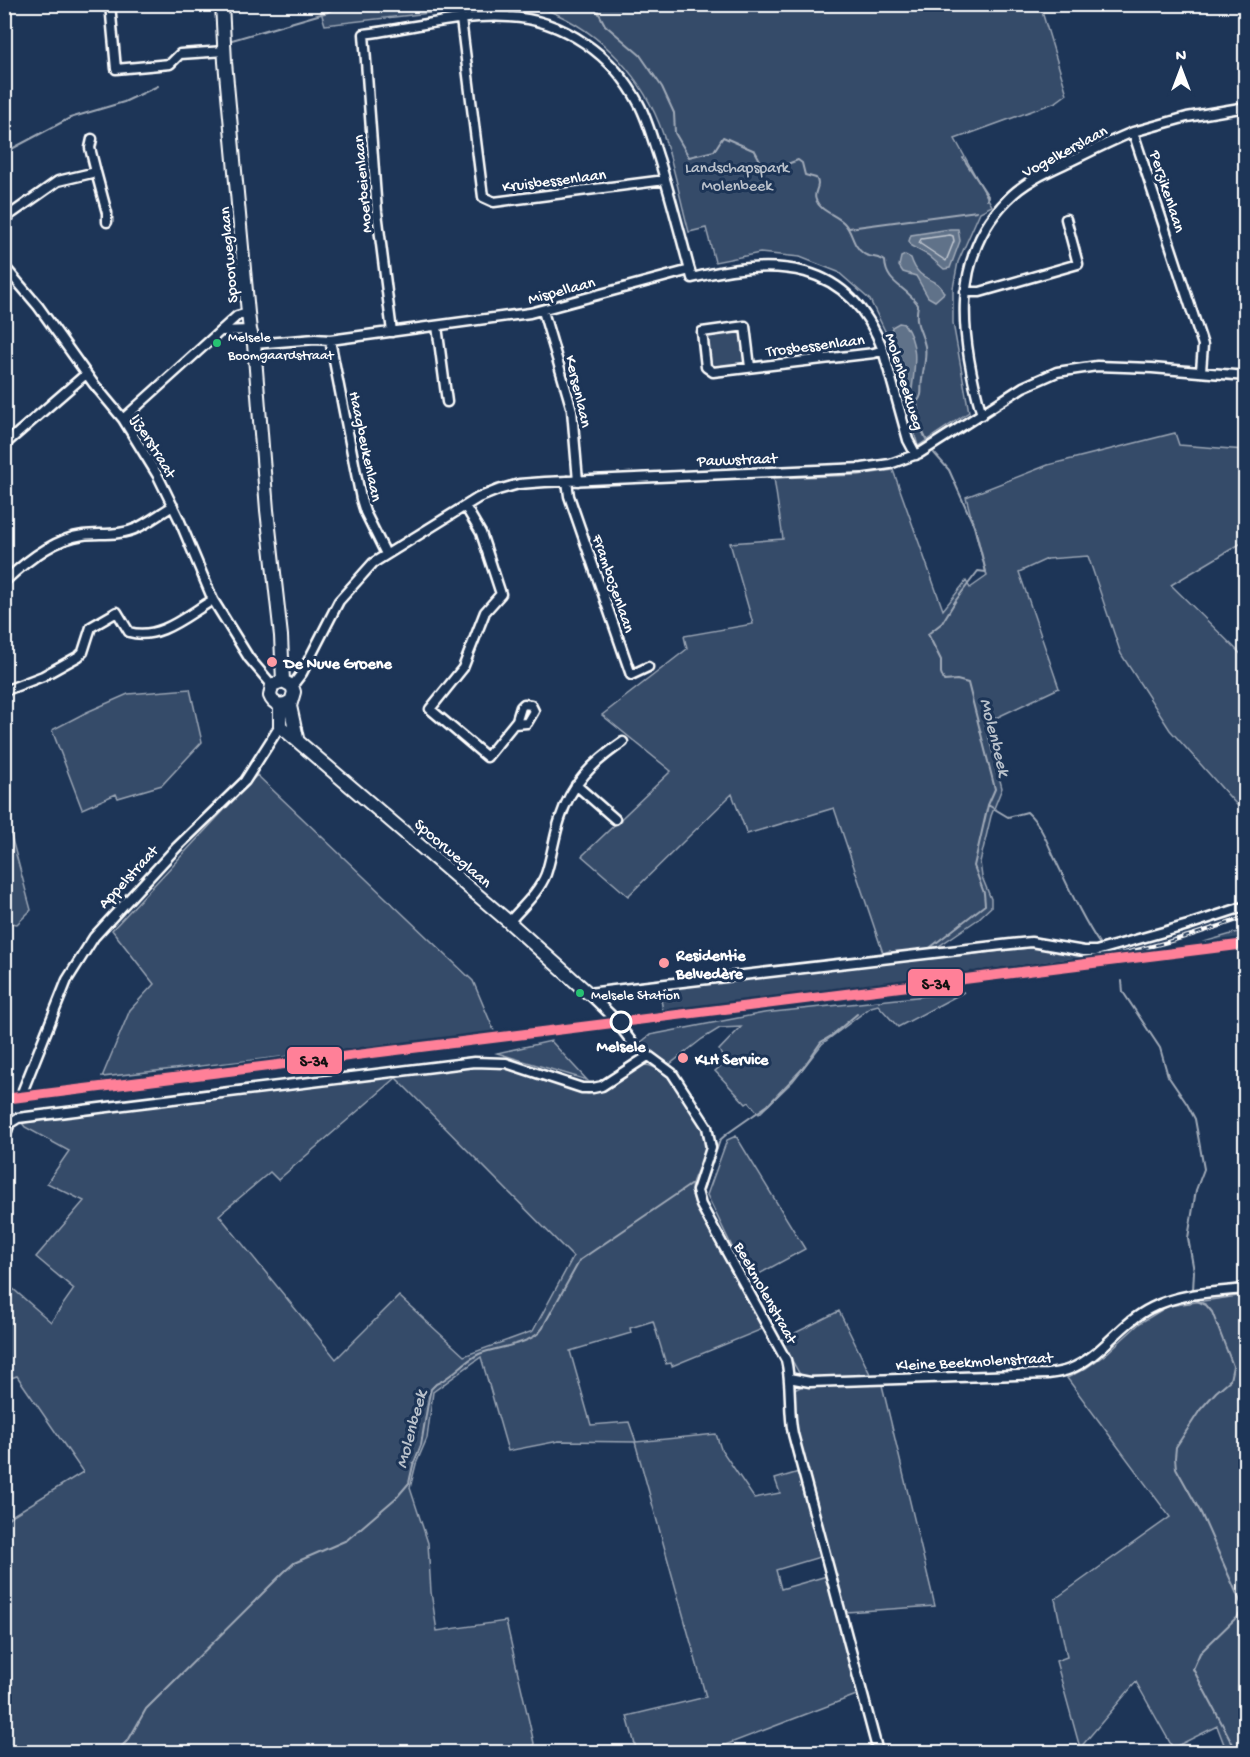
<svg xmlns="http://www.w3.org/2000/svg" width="1250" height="1757" viewBox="0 0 1250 1757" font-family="'Gochi Hand',sans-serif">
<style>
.green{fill:#364b69;stroke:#9aa5b4;stroke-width:1.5;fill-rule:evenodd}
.water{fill:#617289;stroke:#a0aab8;stroke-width:1.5}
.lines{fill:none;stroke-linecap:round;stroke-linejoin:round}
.shore{stroke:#c0c7d0;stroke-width:1.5}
.stream{stroke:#a0aab8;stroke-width:2}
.street-casing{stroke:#fff;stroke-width:13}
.secondary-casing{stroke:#fff;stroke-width:16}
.street{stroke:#1d3557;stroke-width:8}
.secondary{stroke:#1d3557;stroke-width:12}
.rail-casing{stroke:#fff;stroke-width:4.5}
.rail{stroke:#1d3557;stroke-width:2;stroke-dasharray:7;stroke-linecap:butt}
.rail-1-casing{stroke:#1d3557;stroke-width:15}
.rail-1{stroke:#ff8098;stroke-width:10}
.bus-dot{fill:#26c172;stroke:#1d3557;stroke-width:2}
.poi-dot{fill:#ff9aa2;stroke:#1d3557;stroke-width:2}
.stop-dot{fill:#1d3557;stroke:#fff;stroke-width:3}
.labels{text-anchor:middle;stroke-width:6;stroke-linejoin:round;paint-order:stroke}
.bus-label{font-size:14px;fill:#fff;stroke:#1d3557;text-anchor:start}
.street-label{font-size:16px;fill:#fff;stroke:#1d3557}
.park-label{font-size:16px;fill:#b9c0ca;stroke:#1d3557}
.poi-label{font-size:16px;font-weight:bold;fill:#fff;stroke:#1d3557;text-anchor:start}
.stop-label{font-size:16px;font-weight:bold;fill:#fff;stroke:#1d3557}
.water-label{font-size:18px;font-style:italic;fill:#b8c0ca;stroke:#1d3557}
.line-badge{stroke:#1d3557;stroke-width:2}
.pale-badge-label{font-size:16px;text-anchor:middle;font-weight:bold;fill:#111}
</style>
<rect width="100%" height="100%" fill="#1d3557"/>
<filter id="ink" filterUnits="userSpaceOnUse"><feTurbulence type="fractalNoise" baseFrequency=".0167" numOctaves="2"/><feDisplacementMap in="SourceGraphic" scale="12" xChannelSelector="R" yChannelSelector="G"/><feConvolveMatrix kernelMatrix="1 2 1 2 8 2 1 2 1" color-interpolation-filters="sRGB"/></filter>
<g filter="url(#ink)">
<!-- green -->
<path class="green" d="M330 4H498V5L325 25 320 9Z
M511 5H1040L1067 94 1056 102 955 139 992 206 980 212 958 262 953 288V323L969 412 918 446 885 331 870 300 838 272 800 257 760 253 715 262 706 228 689 232C680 199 674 165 663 134 644 78 602 32 547 10 536 6 522 6 511 5Z
M739 331 742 333 745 362 743 364 712 368 709 365 706 338 708 335Z
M1175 433 1179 445 1245 450V541L1171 585 1245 658V814L1170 730 1121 654 1088 556 1047 559 1019 572 1059 688 985 723 1002 788 991 816 980 862 982 877 991 899V907L977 920 930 952 892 956 890 951 883 953 834 808 747 834 732 794 628 896 582 856 671 771 602 715 687 649 684 636 753 624 730 543 783 539 774 478 858 475 893 470 943 610 966 581 970 588 987 576 966 497 1048 465Z
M190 689 202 742 162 785 118 798 116 794 82 809 52 730 87 712 128 694Z
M257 775 473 981 495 1033 102 1077 130 1010 154 984 112 930Z
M10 832 31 910 17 924 5 922V834Z
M1245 930V941L1197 948V944Z
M1038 947 1087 957 663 1011 659 988Z
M964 992 898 1027 878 1005 871 1007 822 1044 793 1081 759 1114 749 1102 746 1104 715 1071 725 1062 719 1050 741 1027 720 1028 702 1039 670 1064 645 1049 640 1043 650 1035 764 1013Z
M551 1041 587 1080 497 1053Z
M499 1065 588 1094C609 1090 631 1066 644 1065 669 1064 706 1121 706 1143 707 1160 690 1177 691 1191 692 1195 694 1200 695 1204L765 1328 672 1366 671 1363 666 1364 653 1321 630 1328 631 1333 570 1351 591 1425 629 1422 636 1442 716 1434 721 1449 754 1498 780 1493 775 1479 799 1472 823 1556 776 1570 781 1589 827 1576 859 1694 720 1747 721 1752H637L627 1716 706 1697 635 1442 559 1441 508 1451 481 1357 433 1392 427 1438 416 1464 410 1488 428 1543 431 1592 437 1631 506 1621 536 1752H5V1520L83 1472 17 1376 5 1380 4 1281 51 1322 74 1289 36 1257 84 1201 47 1183 69 1151 25 1127 22 1123 394 1075ZM396 1078 573 1257 533 1331 464 1356 399 1296 336 1359 219 1215 270 1172 278 1180Z
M736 1136 805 1249 748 1280 707 1195 727 1140Z
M1245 1295V1752H1227L1217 1726 1173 1748 1136 1682 1080 1748 1056 1661 1067 1657 1055 1599 1170 1517 1067 1378 1086 1368 1106 1354 1140 1323 1168 1306Z
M839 1311 872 1378H805L799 1373 781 1340Z
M882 1385 935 1606 846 1612 798 1438 794 1419V1390L803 1386Z"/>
<!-- water -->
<path class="water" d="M950 229H958L960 241 950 268 944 269 928 255 911 246 909 241 911 235Z
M905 255 911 258C920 286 937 274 944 293L935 301 928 297 916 276 903 272 899 266 901 257Z
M899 323 904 324C919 344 915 366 912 389L910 391 907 389 891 333 892 327Z"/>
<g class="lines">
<!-- shore -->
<path class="shore" d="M950 235 953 236 954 241 946 261 919 243 921 239Z"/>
<!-- stream -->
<path class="stream" d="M594 4 605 25 640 55 662 87 674 113 675 133 689 157 714 151 723 137 755 151 762 164 782 166 798 160 802 163 805 175 816 178C822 187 812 192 816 200 820 211 836 215 844 223 853 232 852 246 864 254 870 258 878 256 885 261 886 285 907 286 918 305 914 327 921 327 925 346 927 358 923 369 922 380 920 389 924 394 917 402L919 424 926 439
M232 40 328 12 342 4
M4 153 70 118 124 102 158 86
M963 158 988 196 987 200
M849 228 977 211
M988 805 1008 817 1027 812C1040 824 1046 839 1053 855 1068 886 1082 918 1101 946
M927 950 985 905 984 893 974 866 988 805 995 789 968 683 957 680 944 681 941 673V660L928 634 942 623 956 600 978 571 986 572 975 528 949 470 934 453
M1122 981 1123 992 1160 1048 1168 1076 1187 1104 1195 1119 1204 1169 1196 1190 1188 1238 1194 1271 1193 1291
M702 1186 704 1187 720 1140 728 1133 768 1105 803 1068 821 1042 831 1036 857 1014
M1195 1300 1206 1305 1212 1312 1233 1366 1230 1380 1216 1392 1200 1410 1176 1447 1175 1458 1176 1468 1201 1513 1244 1610 1200 1653 1193 1669 1237 1752
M116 1752 129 1739 146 1709 284 1572 294 1563 347 1540 397 1497 409 1483 413 1465 421 1445 429 1397 431 1389 436 1384C452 1377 463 1362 479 1354 498 1346 539 1345 545 1323L580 1260 693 1183 697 1185"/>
<defs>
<path id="street" d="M110 4 116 69 170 64 180 54 225 51
M461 19 483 197 494 202 665 180
M92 139 90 148 96 172
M4 219 58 181 96 172 107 213V222
M4 266 38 306 93 383 123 419 158 476 179 519 213 600 249 658 272 685
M965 292H980L1078 264 1066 219
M543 311 572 410 578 481
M437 326 447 402
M223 331 250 330
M392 332 377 212 364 34C412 28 461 14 509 17 563 19 614 56 639 104 648 121 653 141 659 159 671 198 681 238 692 278 774 257 849 259 883 350L908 440 916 455
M330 340 361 499 365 512 386 554
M254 344 315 339 330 340 530 313 690 270
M750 367 745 326 702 332 706 367 713 372 874 353 883 350
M1201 371 1203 345 1133 132 1187 117 1246 107
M982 415C961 341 949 258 1008 199 1026 180 1052 170 1075 159 1095 149 1113 140 1133 132
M123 419 237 316 248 313
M4 445 86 374
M567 481 569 496 631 675 648 667
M465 506 481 533 501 594 485 612 463 668 430 709 487 757 517 720 521 707 524 704 531 705 534 711 527 723 514 724
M4 582C25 562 53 539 83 535 101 533 120 536 137 528 149 522 161 513 173 506
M292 686 302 673 339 601 373 563 478 498 498 490 519 484 545 482 862 468 890 464 920 453 1023 387 1057 372 1097 366 1152 368 1246 376
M4 691 43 676 79 656 83 652 91 627 117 612 129 632C160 641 188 614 213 600
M576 785 615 819
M509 922C522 907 539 892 546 874 552 856 554 837 560 819 571 784 593 762 623 742
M588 993 612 1016 634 1045 672 1073 707 1127 711 1148 697 1191 701 1205 786 1360C792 1384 788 1410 793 1434L878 1752
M588 993 1011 944 1031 942 1084 951H1096L1188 925 1246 906
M23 1090 67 980 94 937 177 847 245 781 280 726
M4 1139 10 1123 18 1118 474 1062 506 1063 582 1088H593L602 1086 648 1056
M789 1378 810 1382 1048 1374C1055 1373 1063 1372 1070 1369 1102 1356 1120 1323 1151 1308 1179 1293 1214 1292 1246 1289"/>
<path id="secondary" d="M222 4 225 62 248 313 250 330 254 344 267 510 281 636 283 681
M289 702C281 707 273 704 270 696L272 685 283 681 292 686 294 692 290 706 297 738
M280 705V726L509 922 588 993"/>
</defs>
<!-- street casing -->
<use href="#street" class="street-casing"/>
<!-- secondary casing -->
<use href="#secondary" class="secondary-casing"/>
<!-- street -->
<use href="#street" class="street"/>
<!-- secondary -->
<use href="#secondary" class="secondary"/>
<defs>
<path id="rail" d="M1032 971C1105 960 1176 942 1246 917"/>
</defs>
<!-- rail casing -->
<use href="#rail" class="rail-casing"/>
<!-- rail -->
<use href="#rail" class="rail"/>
<defs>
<path id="rail-1" d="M4 1099 1246 944"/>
</defs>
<!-- rail-1 casing -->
<use href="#rail-1" class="rail-1-casing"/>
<!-- rail-1 -->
<use href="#rail-1" class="rail-1"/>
</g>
</g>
<!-- markers -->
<g class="bus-dot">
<circle cx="217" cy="343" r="5"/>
<circle cx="580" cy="993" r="5"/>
</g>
<g class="poi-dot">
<circle cx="272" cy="662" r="6"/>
<circle cx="664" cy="963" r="6"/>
<circle cx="683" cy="1058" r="6"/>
</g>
<circle class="stop-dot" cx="621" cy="1022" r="10"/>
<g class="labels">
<!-- bus labels -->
<g class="bus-label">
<text x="228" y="341">Melsele<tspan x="228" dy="18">Boomgaardstraat</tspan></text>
<text x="591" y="999">Melsele Station</text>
</g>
<!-- street labels -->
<g class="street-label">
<text transform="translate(1064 150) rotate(-28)" y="6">Vogelkerslaan</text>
<text transform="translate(554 179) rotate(-7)" y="6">Kruisbessenlaan</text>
<text transform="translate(361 184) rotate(-95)" y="6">Moerbeienlaan</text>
<text transform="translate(1169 191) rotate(72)" y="6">Perzikenlaan</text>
<text transform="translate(227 255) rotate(-95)" y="6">Spoorweglaan</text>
<text transform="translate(561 289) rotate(-15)" y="6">Mispellaan</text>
<text transform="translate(815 344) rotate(-7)" y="6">Trosbessenlaan</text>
<text transform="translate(906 381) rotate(73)" y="6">Molenbeekweg</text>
<text transform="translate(580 391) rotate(77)" y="6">Kersenlaan</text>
<text transform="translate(155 445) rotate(59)" y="6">Ijzerstraat</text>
<text transform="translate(367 446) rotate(78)" y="6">Haagbeukenlaan</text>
<text transform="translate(737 458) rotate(-2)" y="6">Pauwstraat</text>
<text transform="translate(615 583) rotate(71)" y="6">Frambozenlaan</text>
<text transform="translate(454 852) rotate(41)" y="6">Spoorweglaan</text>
<text transform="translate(127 876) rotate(-47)" y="6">Appelstraat</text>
<text transform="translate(767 1292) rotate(61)" y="6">Beekmolenstraat</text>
<text transform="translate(974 1360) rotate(-3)" y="6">Kleine Beekmolenstraat</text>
</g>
<!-- park labels -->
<g class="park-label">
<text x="737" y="172">Landschapspark<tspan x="737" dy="18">Molenbeek</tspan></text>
</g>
<!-- poi labels -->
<g class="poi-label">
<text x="284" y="668">De Nuve Groene</text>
<text x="676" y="960">Residentie<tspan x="676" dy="18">Belvedère</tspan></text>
<text x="695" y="1064">KLH Service</text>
</g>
<!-- stop labels -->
<g class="stop-label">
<text x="621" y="1051">Melsele</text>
</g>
<!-- water labels -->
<g class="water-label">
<text transform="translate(996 737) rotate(76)" y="6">Molenbeek</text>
<text transform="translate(410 1429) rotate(-75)" y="6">Molenbeek</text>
</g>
</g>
<g class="line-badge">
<rect x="907" y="968" width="57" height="29" rx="6" fill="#ff8098"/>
<rect x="286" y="1046" width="57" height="29" rx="6" fill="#ff8098"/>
</g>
<g class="pale-badge-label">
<text x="936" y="989">S-34</text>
<text x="314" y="1066">S-34</text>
</g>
<!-- margin -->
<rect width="1250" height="1757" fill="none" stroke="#1d3557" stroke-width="24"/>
<rect x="12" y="12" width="1226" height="1733" fill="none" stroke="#fff" stroke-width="2" filter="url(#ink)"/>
<!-- north arrow -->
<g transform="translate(1181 69)" stroke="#1d3557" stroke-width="4.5" paint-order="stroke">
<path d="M0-4.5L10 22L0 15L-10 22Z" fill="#ffffff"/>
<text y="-9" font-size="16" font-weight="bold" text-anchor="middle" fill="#ffffff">N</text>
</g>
</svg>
